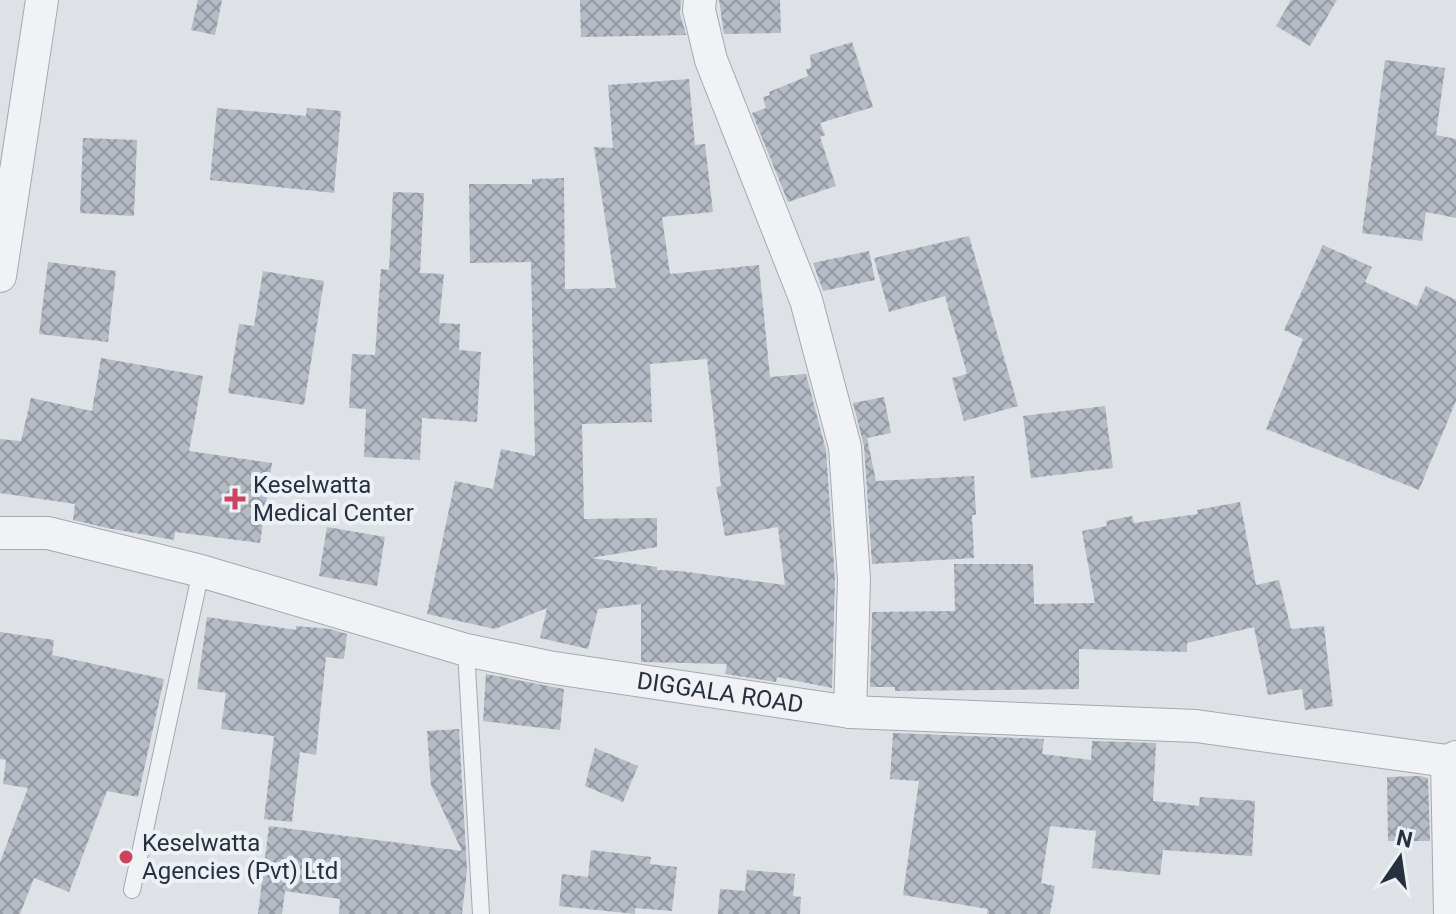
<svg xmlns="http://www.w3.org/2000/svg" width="1456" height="914" viewBox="0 0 1456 914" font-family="Roboto,sans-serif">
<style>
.building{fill:url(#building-cross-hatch);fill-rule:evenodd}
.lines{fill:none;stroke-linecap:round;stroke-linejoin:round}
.lane-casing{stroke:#a3a9b1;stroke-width:18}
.street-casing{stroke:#a3a9b1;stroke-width:34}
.lane{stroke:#f0f2f6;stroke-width:16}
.street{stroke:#f0f2f6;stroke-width:32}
.poi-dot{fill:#cc435e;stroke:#edf1f5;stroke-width:3}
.labels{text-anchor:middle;stroke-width:8;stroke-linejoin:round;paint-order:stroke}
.poi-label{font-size:24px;fill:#27303e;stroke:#edf1f5;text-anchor:start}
.street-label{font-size:24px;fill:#27303e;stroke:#edf1f5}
</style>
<defs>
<pattern id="building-cross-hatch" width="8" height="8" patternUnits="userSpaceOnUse" patternTransform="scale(2)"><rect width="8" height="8" fill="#b5bbc4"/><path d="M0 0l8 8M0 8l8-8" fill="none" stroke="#9398a1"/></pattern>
</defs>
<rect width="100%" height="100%" fill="#dee2e7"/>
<!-- building -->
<path class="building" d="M198 0H222L215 35 191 30Z
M580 0H681L680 14 686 35 581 37Z
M719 0H780L781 33 724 34Z
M1291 0H1337L1310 46 1276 26Z
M852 42 873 107 820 123 825 135 820 137 836 186 788 202 752 113 766 108 763 97 770 95 769 92 808 76 806 69 811 68 810 55Z
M1385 60 1445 68 1436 135 1456 139V218L1426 212 1422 241 1362 233Z
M689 79 695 145 705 144 713 212 662 217 670 274 759 265 770 377 806 374 826 450 835 580 832 688 777 677 776 682 725 674 727 664 641 662V604L598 609 588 649 540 638 547 608 495 629 427 614 455 481 493 489 501 449 535 456 531 262 470 263 469 184H532V179L564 178 565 289 616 288 594 147 613 148 608 85ZM707 359 721 486 716 487 725 536 778 527 785 585 680 571 657 570V567L591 558 657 547V518L584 519 582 424 652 422 650 364Z
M217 108 306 116 307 108 341 111 334 193 210 180Z
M83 138 137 140 134 216 80 213Z
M393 192 424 193 420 273 444 274 439 323 460 324 459 350 481 352 477 422 422 418 420 460 364 457 366 409 349 408 352 354 375 355 381 269 389 270Z
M969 236 1018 406 964 421 952 378 967 374 945 296 889 312 874 258Z
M1323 245 1372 267 1365 282 1417 306 1426 286 1456 300V401L1419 490 1266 429 1303 339 1284 330Z
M869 251 875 280 823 291 813 263Z
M48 262 116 271 108 342 39 334Z
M263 271 324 281 304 405 228 393 239 324 254 326Z
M101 358 203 376 189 451 272 463 260 543 175 532 174 540 107 528 73 520 75 504 0 493V439L21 441 31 398 92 411Z
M884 397 891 433 867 438 876 481 974 476 976 515H972L974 558 872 564 864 446 853 403Z
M1105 406 1113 468 1031 478 1023 416Z
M1240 502 1256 585 1279 580 1291 629 1324 626 1333 706 1305 710 1302 689 1268 695 1254 627 1187 643V652L1079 649V689L895 691V687H870L872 612 955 611 954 564H1033L1034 604 1095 603 1082 531 1107 526 1106 521 1132 516 1134 523 1198 514 1197 510Z
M327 527 385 537 377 586 319 576Z
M207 617 296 630V626L330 629 347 634 344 659 326 657 316 755 300 752 292 822 264 819 274 736 221 729 226 693 197 689Z
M0 632 54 640 52 655 164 679 138 797 107 791 69 892 34 878 20 914H0V862L28 788 3 784 6 760 0 759Z
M486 674 564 689 560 730 483 721Z
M459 729 467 870 462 914H339L340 899 285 891 282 914H258L269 826 462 851 431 785 427 731Z
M893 733 1044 739 1042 754 1091 760 1092 741 1156 743 1153 801 1199 806 1200 797 1255 801 1252 856 1163 850 1160 875 1092 868 1096 831 1050 826 1041 883 1055 886 1050 914H987L988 909 903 895 919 781 890 779Z
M595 748 638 766 623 802 585 786Z
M1420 776 1428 778 1430 841H1388L1387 777Z
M591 850 651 857 650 864 677 867 672 911 635 908V914L559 906 562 874 588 877Z
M747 870 795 874 793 896 801 897 800 914H718L720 889 745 891Z"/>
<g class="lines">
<defs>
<path id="lane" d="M466 650 481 914
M132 890 201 571"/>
<g id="street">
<path d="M700 0 699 10 711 60 806 300 845 447 854 580 850 712"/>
<path d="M0 276 42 0"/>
<path id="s1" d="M0 533H48L201 571 466 650 548 667 850 712 1196 726 1447 761 1456 757"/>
<path d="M1447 761 1450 914"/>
</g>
</defs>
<!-- lane casing -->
<use href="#lane" class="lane-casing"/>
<!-- street casing -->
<use href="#street" class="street-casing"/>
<!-- lane -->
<use href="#lane" class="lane"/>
<!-- street -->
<use href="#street" class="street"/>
</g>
<!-- markers -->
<g class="poi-dot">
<path d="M231 487h8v8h8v8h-8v8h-8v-8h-8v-8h8z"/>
<circle cx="126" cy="857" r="8"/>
</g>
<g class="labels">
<!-- poi labels -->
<g class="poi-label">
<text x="253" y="493">Keselwatta<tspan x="253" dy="28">Medical Center</tspan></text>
<text x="142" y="851">Keselwatta<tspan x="142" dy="28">Agencies (Pvt) Ltd</tspan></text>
</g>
<!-- street labels -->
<g class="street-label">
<text dy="8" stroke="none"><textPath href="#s1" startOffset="740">DIGGALA ROAD</textPath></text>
</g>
</g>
<!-- north arrow -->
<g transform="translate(1400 858) rotate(13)" stroke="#edf1f5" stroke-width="6" paint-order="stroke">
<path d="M0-6L14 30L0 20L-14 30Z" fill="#27303e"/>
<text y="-12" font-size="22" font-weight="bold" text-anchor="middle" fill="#27303e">N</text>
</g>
</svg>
